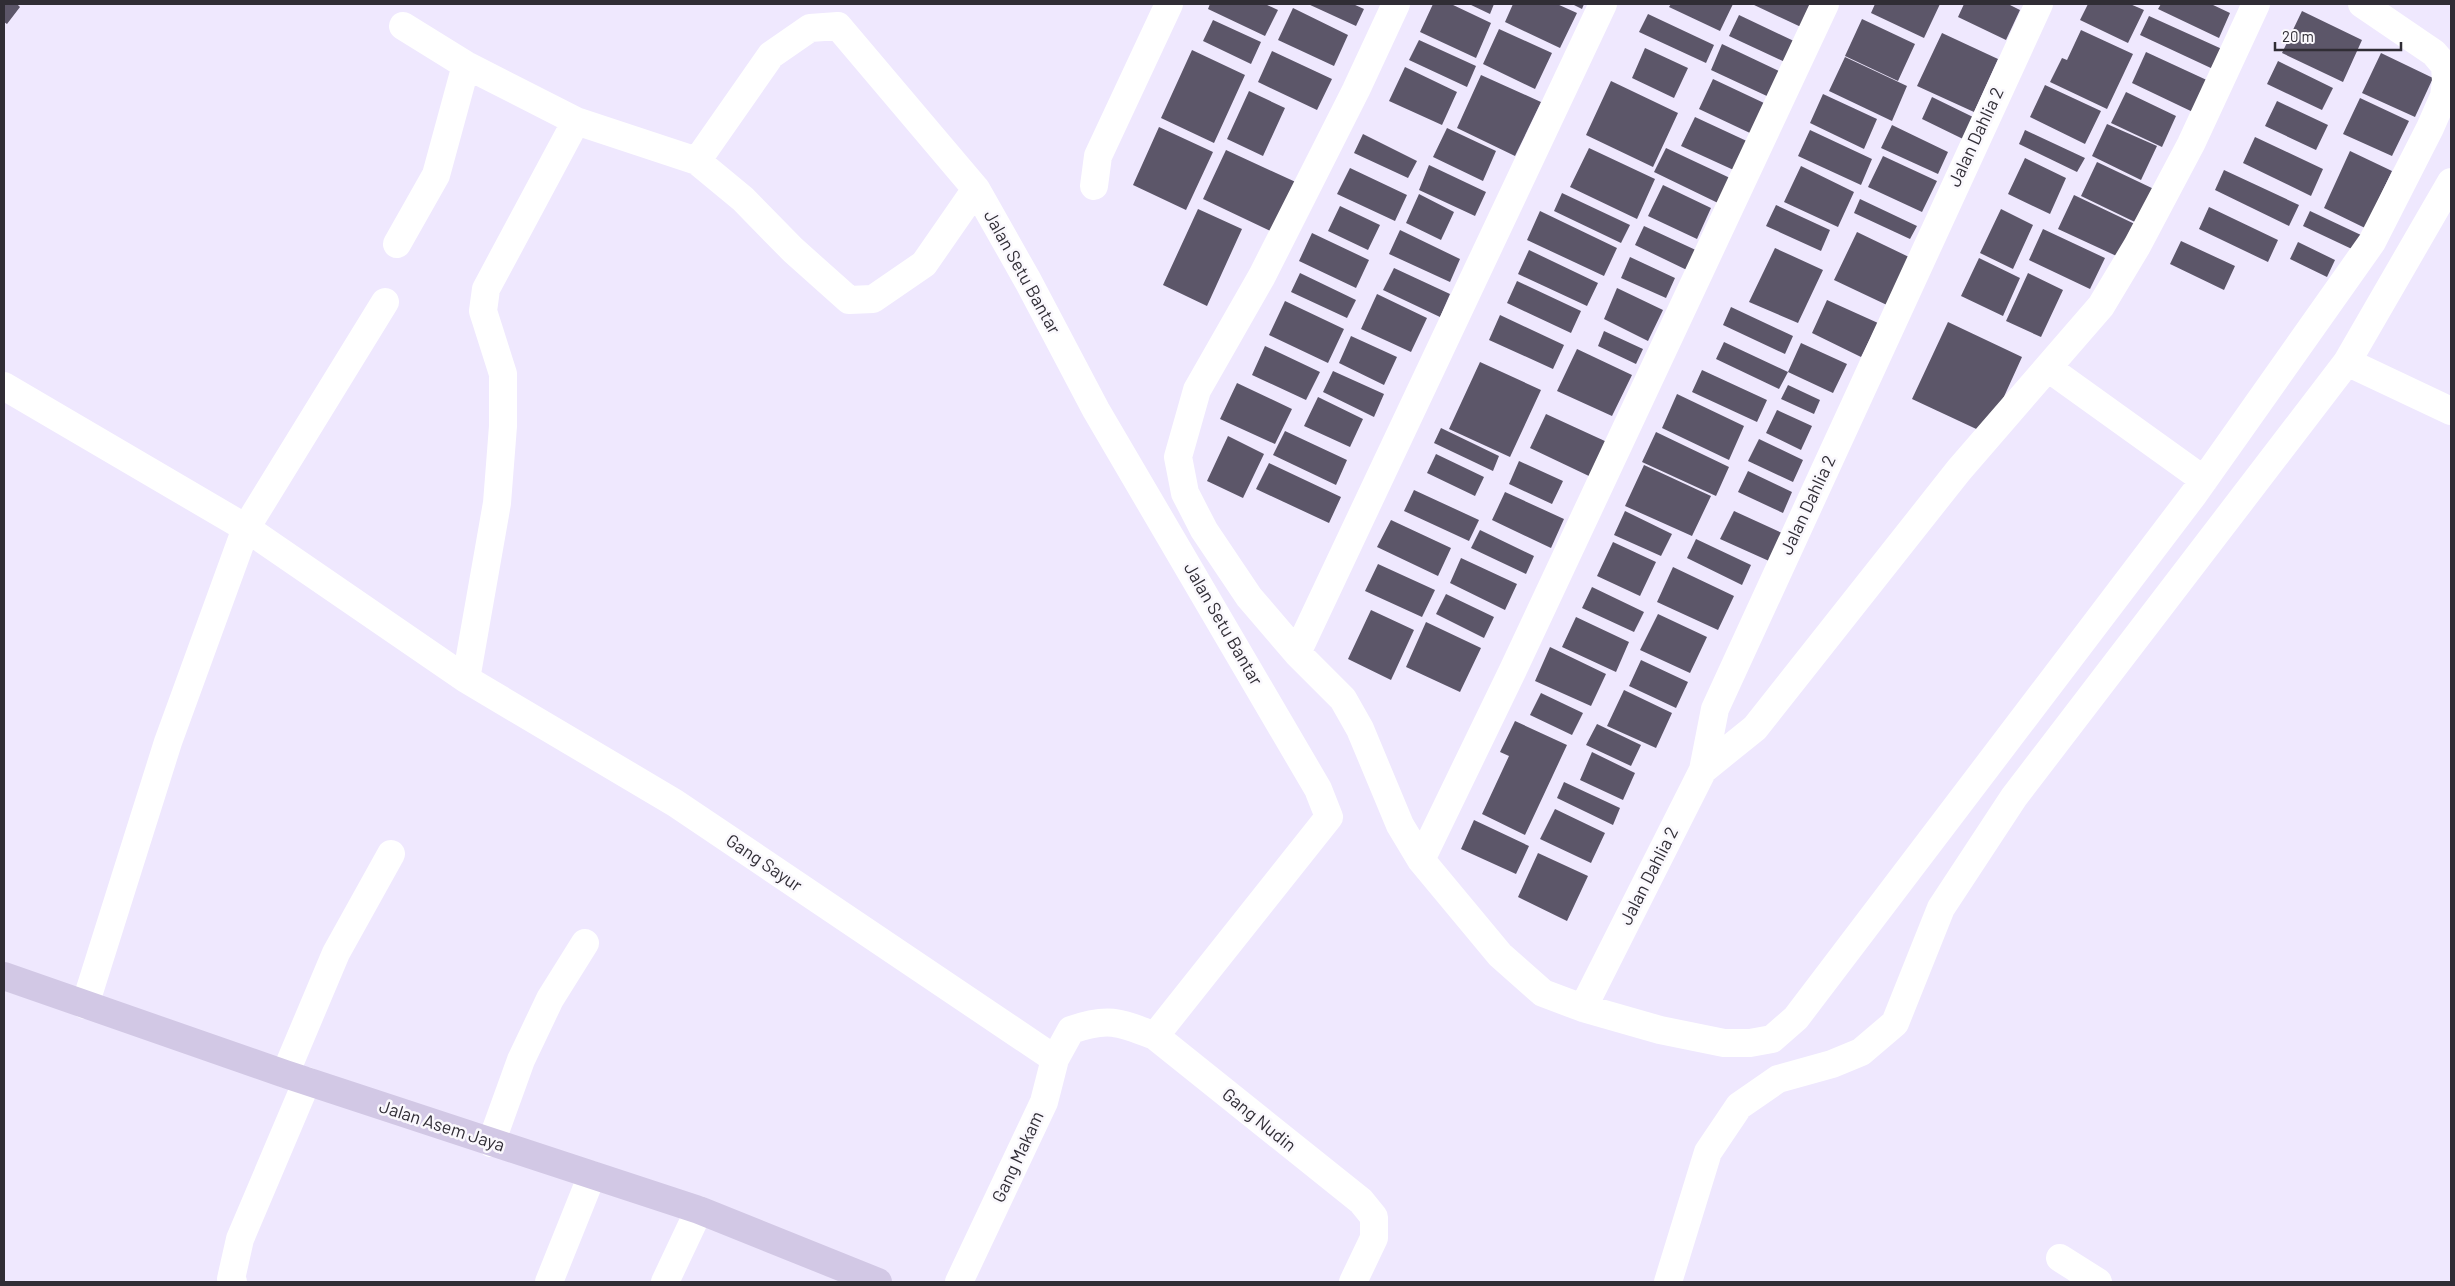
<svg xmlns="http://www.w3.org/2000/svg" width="2455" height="1286" viewBox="0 0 2455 1286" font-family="Barlow,sans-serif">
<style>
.building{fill:#5c5669}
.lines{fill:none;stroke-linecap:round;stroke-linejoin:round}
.minor{stroke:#fff;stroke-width:28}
.major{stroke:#d2c8e5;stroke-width:28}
.labels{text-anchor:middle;stroke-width:5;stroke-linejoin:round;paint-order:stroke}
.street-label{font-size:18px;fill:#302d35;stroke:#faf8fd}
</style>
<rect width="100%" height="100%" fill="#efe8fe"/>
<!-- building -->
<path class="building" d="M4 4H17L20 7 7 24 4 22Z
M1210 4H1265L1278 10 1265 36 1208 9Z
M1308 4H1353L1364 9 1356 26Z
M1433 4H1451L1491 23 1476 58 1420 32Z
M1469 4H1494L1490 14Z
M1513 4H1557L1577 13 1560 48 1505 22Z
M1572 4H1584L1582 9Z
M1671 4H1733L1720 31 1669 7Z
M1752 4H1812L1801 27Z
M1875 4H1940L1924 38 1871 13Z
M1964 4H2008L2020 10 2006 40 1958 17Z
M2088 4H2130L2144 10 2128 43 2080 20Z
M2161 4H2211L2230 13 2219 38 2158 9Z
M1293 8 1348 35 1334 66 1278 40Z
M2302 11 2362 40 2343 82 2282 53Z
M1648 14 1714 45 1706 63 1639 32Z
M1739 15 1796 42 1787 63 1729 36Z
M2149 16 2222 49 2213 69 2140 35Z
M1862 19 1915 44 1898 81 1845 56Z
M1213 20 1261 42 1251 64 1203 41Z
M1499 29 1552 53 1535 89 1483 64Z
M2081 30 2133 54 2107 109 2050 82 2062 58 2067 60Z
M1942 33 1998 59 1974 112 1917 86Z
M1419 40 1476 66 1467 87 1409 60Z
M1722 44 1781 72 1769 97 1711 70Z
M1645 48 1688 68 1674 98 1632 78Z
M1192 50 1245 75 1214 143 1161 118Z
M1272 51 1332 79 1317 110 1258 82Z
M2146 52 2211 82 2197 114 2132 83Z
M2381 53 2433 78 2415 117 2362 93Z
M1845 57 1907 86 1892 121 1829 91Z
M2278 61 2333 88 2322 110 2267 84Z
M1405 67 1457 92 1442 125 1389 101Z
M1481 75 1541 102 1515 156 1457 128Z
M1713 79 1764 103 1750 133 1699 109Z
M1611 81 1678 113 1653 167 1586 135Z
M2045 85 2101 111 2085 144 2030 117Z
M1249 91 1285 108 1263 156 1227 139Z
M2126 92 2176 116 2162 147 2111 123Z
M1823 94 1877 119 1864 149 1810 123Z
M1932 97 1973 117 1963 139 1922 119Z
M2360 98 2409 121 2392 156 2343 134Z
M2277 101 2328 125 2316 150 2265 126Z
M1695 117 1751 143 1738 172 1681 146Z
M2107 124 2157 146 2141 180 2092 156Z
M1892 125 1948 152 1938 174 1881 148Z
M1159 127 1213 152 1186 210 1133 185Z
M1447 128 1496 151 1483 181 1433 157Z
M1810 130 1872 159 1861 185 1798 156Z
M2025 130 2085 158 2077 172 2019 144Z
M1363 134 1417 161 1408 178 1354 153Z
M2255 137 2323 169 2311 196 2243 163Z
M1589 148 1655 179 1637 219 1570 187Z
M1666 148 1730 178 1718 203 1654 172Z
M1226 150 1300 184 1277 234 1203 199Z
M2350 151 2392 171 2365 228 2324 208Z
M1883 156 1937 181 1922 212 1868 187Z
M2025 158 2066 178 2050 214 2008 194Z
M2097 162 2156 190 2139 224 2081 196Z
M1429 165 1486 192 1475 216 1419 190Z
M1801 166 1854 192 1838 227 1784 202Z
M1350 168 1407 195 1395 221 1337 194Z
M2224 170 2299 205 2289 226 2215 190Z
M1663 185 1711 208 1697 239 1648 216Z
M1562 193 1630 225 1621 243 1554 211Z
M1419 194 1454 212 1441 240 1406 223Z
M2074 195 2139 226 2123 259 2058 229Z
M1860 199 1917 226 1910 239 1854 213Z
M1776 205 1830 230 1821 251 1766 226Z
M1340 206 1380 225 1368 250 1328 231Z
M2209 207 2278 240 2268 262 2199 229Z
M1198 209 1242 229 1207 306 1163 285Z
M2001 209 2033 225 2013 269 1980 253Z
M1540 211 1617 248 1604 276 1527 240Z
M2310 211 2361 235 2354 250 2303 226Z
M1644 226 1700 252 1691 272 1635 245Z
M2043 229 2105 258 2090 289 2029 260Z
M1400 230 1460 259 1450 282 1389 254Z
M1857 232 1911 258 1889 306 1834 280Z
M1312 233 1369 260 1356 288 1299 261Z
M2181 241 2235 266 2224 290 2170 264Z
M2298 242 2335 260 2327 277 2290 259Z
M1775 248 1823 270 1798 323 1749 302Z
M1529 250 1598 283 1587 306 1518 274Z
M1630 257 1675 278 1666 298 1621 278Z
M1979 258 2020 278 2003 316 1961 296Z
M1394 268 1450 294 1440 317 1383 290Z
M1300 273 1356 300 1347 318 1291 292Z
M2028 273 2063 290 2041 337 2006 321Z
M1517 281 1581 311 1571 333 1507 303Z
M1617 288 1663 310 1648 341 1604 319Z
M1377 294 1427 318 1411 352 1361 329Z
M1827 300 1878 323 1861 357 1812 333Z
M1285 301 1344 329 1328 363 1269 335Z
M1731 307 1793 336 1785 354 1723 325Z
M1500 315 1564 345 1553 369 1489 340Z
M1948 322 2022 357 1987 434 1912 399Z
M1604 331 1643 349 1636 364 1598 346Z
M1351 336 1397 357 1384 385 1339 363Z
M1724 342 1788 372 1779 389 1716 359Z
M1801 343 1847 364 1833 393 1788 372Z
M1265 346 1320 372 1306 400 1252 375Z
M1577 349 1632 375 1612 416 1557 391Z
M1480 362 1541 390 1510 457 1449 429Z
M1702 370 1767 400 1757 422 1692 392Z
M1333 371 1384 394 1374 417 1323 392Z
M1237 383 1292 409 1275 444 1220 419Z
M1788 385 1820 400 1814 414 1781 399Z
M1677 394 1744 426 1729 460 1662 428Z
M1318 397 1363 419 1350 447 1304 426Z
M1777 410 1812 426 1801 450 1766 433Z
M1546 414 1607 442 1591 477 1530 448Z
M1441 428 1499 456 1493 471 1434 443Z
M1285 431 1347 460 1336 485 1273 455Z
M1656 432 1729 467 1716 496 1642 462Z
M1228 436 1264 454 1243 498 1207 481Z
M1759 439 1803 460 1793 482 1748 461Z
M1436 454 1484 477 1475 496 1427 473Z
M1519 461 1563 481 1552 504 1509 484Z
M1269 463 1341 497 1329 523 1256 489Z
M1644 465 1711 496 1692 536 1625 506Z
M1748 471 1792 492 1783 513 1738 492Z
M1414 490 1479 520 1469 541 1404 511Z
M1505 492 1564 519 1551 548 1492 520Z
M1625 511 1672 534 1661 556 1614 535Z
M1734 511 1782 533 1769 561 1720 539Z
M1391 520 1451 548 1438 576 1377 547Z
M1480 530 1534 556 1526 574 1471 548Z
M1696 539 1751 565 1742 585 1687 558Z
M1613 542 1656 562 1640 596 1597 576Z
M1461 558 1517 584 1505 610 1450 583Z
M1378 564 1435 590 1422 617 1365 591Z
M1673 567 1734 596 1718 630 1657 602Z
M1592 587 1644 612 1634 632 1582 608Z
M1446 594 1494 617 1484 638 1436 614Z
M1371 610 1414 630 1391 680 1348 659Z
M1658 614 1707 637 1690 673 1640 650Z
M1576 617 1629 642 1616 672 1562 647Z
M1426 622 1481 648 1460 692 1406 667Z
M1550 647 1606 674 1591 706 1535 681Z
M1641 660 1688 682 1676 708 1629 686Z
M1624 690 1672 713 1656 748 1607 726Z
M1541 693 1583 713 1572 735 1530 715Z
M1515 721 1567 745 1525 835 1482 814 1509 756 1500 752Z
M1597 724 1641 745 1631 766 1586 745Z
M1592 752 1635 773 1623 800 1580 780Z
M1564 782 1620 808 1613 825 1557 798Z
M1555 809 1605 833 1591 863 1540 839Z
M1474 820 1529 846 1516 874 1461 849Z
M1538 853 1588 876 1567 921 1518 897Z"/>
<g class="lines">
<!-- minor -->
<path class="minor" d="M1396 4 1356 90 1262 276 1197 390 1178 457 1185 493 1204 530 1249 597 1297 653 1343 699 1360 729 1400 825 1421 860 1500 955 1543 993 1583 1008 1660 1030 1724 1043H1750L1772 1039 1796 1018 2194 494 2372 242 2430 128 2444 96 2446 81 2445 66 2434 53 2362 4
M403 26 466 65 576 121 697 161 743 199 793 250 849 300 873 299 924 264 976 189
M697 161 771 55 810 28 838 26 976 189 1028 281 1096 410 1318 789 1329 817 1155 1036
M1094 186 1098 156 1169 4
M397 244 436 175 466 65
M2347 362 2451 411
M2048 368 2204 480
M4 386 246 528 466 679 675 803 1055 1059
M1297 653 1603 4
M466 679 497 503 503 426V374L483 311 486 289 576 121
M1703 770 1755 728 1959 470 2101 306 2137 246 2191 144 2256 4
M1421 860 1512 672 1825 4
M85 1005 168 742 246 528 385 302
M1583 1008 1703 770 1715 709 2039 4
M285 1074 336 953 391 854
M491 1143 521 1060 550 999 585 943
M2060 1258 2098 1282
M233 1282 231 1279 240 1239 307 1081
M549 1282 592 1175
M665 1282 699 1210
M959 1282 1044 1102 1055 1059 1071 1030C1108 1017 1119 1022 1155 1036L1361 1201 1374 1217V1238L1353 1282
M1668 1282 1708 1152 1739 1106 1778 1079 1832 1064 1861 1052 1895 1023 1941 908 2014 797 2347 362 2451 182"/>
<!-- major -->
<path class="major" d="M4 976 285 1074 699 1210 878 1282"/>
</g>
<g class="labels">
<!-- street labels -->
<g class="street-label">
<text transform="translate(1976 137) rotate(-65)" y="6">Jalan Dahlia 2</text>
<text transform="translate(1022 272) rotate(61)" y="6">Jalan Setu Bantar</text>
<text transform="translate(1808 505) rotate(-65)" y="6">Jalan Dahlia 2</text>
<text transform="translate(1223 624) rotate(60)" y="6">Jalan Setu Bantar</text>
<text transform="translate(764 863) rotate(34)" y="6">Gang Sayur</text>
<text transform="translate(1649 876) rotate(-63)" y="6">Jalan Dahlia 2</text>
<text transform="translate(1259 1120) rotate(39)" y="6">Gang Nudin</text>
<text transform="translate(442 1126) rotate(18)" y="6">Jalan Asem Jaya</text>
<text transform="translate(1018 1157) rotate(-65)" y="6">Gang Makam</text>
</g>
</g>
<!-- border -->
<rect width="2455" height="1286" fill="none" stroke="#302d35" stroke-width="10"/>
<!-- scale -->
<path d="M2275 42v8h126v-8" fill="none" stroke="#302d35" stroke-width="2.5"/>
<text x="2282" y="42" font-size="15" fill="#302d35" stroke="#faf8fd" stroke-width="4" paint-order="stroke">20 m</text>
</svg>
